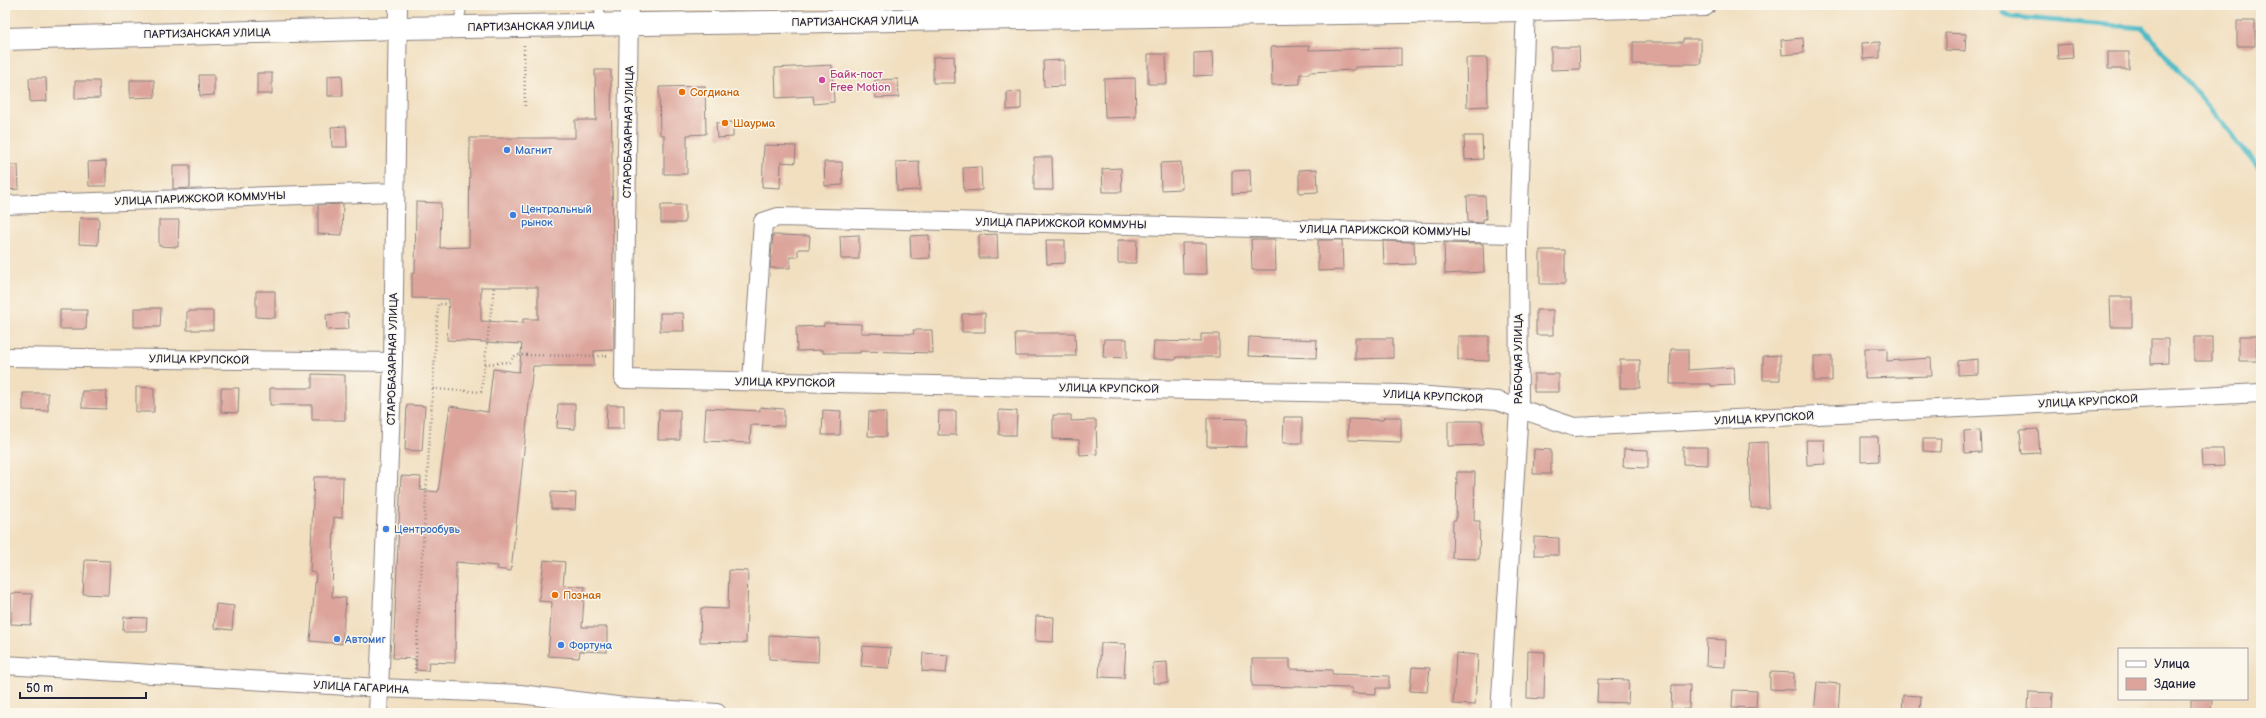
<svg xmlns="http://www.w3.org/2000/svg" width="2266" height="718" viewBox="0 0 2266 718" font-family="'Balsamiq Sans',sans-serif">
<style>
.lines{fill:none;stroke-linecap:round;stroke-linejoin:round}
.stream{stroke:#4dbbc7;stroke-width:5}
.building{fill:#dca49b;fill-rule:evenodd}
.service-casing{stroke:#8a807e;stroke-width:11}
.minor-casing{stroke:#8a807e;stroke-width:20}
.secondary-casing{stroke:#8a807e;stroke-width:24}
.path{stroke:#8a807e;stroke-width:2.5;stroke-dasharray:1 3;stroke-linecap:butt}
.service{stroke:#fff;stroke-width:9}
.minor{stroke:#fff;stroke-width:18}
.secondary{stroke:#fff;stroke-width:22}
.hotel-dot{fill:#d1479c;stroke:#fbf7ec;stroke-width:1.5}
.food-dot{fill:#e8710a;stroke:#fbf7ec;stroke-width:1.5}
.shop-dot{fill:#3f7fe0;stroke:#fbf7ec;stroke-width:1.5}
.labels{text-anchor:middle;stroke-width:3;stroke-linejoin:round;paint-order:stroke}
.street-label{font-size:11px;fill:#22223b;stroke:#fbf7ec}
.hotel-label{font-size:11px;fill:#b23c85;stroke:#fbf7ec;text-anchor:start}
.food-label{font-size:11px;fill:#c56008;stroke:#fbf7ec;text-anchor:start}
.shop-label{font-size:11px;fill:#366cbe;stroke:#fbf7ec;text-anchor:start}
</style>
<rect width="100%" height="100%" fill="#fbf7ec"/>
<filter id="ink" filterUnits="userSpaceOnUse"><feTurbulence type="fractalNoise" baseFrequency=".025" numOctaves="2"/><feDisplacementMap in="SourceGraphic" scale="8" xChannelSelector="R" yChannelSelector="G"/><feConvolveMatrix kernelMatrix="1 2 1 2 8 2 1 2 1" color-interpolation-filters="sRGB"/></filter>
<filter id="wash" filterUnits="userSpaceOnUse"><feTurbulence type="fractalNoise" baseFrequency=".012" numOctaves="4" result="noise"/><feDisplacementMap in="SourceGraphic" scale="16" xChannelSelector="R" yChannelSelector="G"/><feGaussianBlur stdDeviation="0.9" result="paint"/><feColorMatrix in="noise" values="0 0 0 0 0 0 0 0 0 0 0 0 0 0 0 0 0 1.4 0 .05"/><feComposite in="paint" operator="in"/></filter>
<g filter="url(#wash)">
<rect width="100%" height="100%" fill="#f1dfc0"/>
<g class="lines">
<!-- stream -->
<path class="stream" d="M2004 13 2012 17 2143 28 2261 170"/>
</g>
<g id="blocks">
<!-- building -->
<path class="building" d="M2237 21H2255V46H2237Z
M1945 33 1966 34 1965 51 1945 50Z
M1803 38 1804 53 1782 55 1781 40Z
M1683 39H1701V64H1633V42H1683Z
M1880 42V58L1863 59 1862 43Z
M2072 44 2073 58 2058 59 2057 45Z
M1309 46V50L1401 48V66L1355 67V70L1309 72V74H1300V84L1272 85 1271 47Z
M1551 47H1579L1580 69 1551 70Z
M1212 52 1213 75 1194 76V53Z
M2108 52H2129V69H2108Z
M1148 54H1166L1167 84H1148Z
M954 56 955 83H933V57Z
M1466 58H1487L1488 106 1467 107Z
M1064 60V86L1044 87 1043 61Z
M832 65 834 102 814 104 813 96 776 98 775 68Z
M595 70H611L614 350 594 351V366H533L511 571 497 569 498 566 456 562 455 663 429 662 428 671 416 670V659L393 658 401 476 421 477 420 490 438 492 450 406 488 412 493 369 519 372 522 344 447 340 449 299 412 298V273H415L416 202 441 203 440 248 469 247 470 138H575V120H596ZM481 287H538V319H523V323L481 321Z
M257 73H272V94H257Z
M199 75H214V95L200 96Z
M342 75 343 96H328V76Z
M29 78H46L47 101 30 102Z
M1135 78 1136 117 1105 118 1104 79Z
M898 79 899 97 876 98 875 80Z
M130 80H154L155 97 130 98Z
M75 81H99L100 98 75 99Z
M705 86 706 134 687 135V174H664V135H660L659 87Z
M1021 91V109L1007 110V92Z
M733 122V137L717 138 716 123Z
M346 126 347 147H332L331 127Z
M1464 136H1482L1483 159 1465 160Z
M764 145 796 146 795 163 781 162 780 188 762 187Z
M1034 157H1052L1053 190H1034Z
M106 161V186H89L88 162Z
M919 161 920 190 897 191 896 162Z
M824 162H842L843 185 825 186Z
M1181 162 1182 189 1161 190 1160 163Z
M5 165H18L19 189 5 190Z
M173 165H190V188L173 189Z
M981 167 982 190 964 191 963 168Z
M1121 168 1122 192H1103L1102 169Z
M1317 169 1318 192 1299 193V170Z
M1250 170 1251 193 1232 194V171Z
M1467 196H1485L1486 219H1483V223L1468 222Z
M343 204 342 235 318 234V205Z
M661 205H685V223H661Z
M80 218H99L98 245 79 244Z
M159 220H179L178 247 159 246Z
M997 234 998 258H979V235Z
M773 235 810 236 809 249H798V257H790V268H770Z
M859 235V259H841L840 236Z
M929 235 930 258 911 259 910 236Z
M1251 239H1275L1276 270H1252Z
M1046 240H1065V263L1047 264Z
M1118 240H1137L1136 263H1118Z
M1318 240H1342L1343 270 1318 271Z
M1383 241 1414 242 1415 264 1384 265Z
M1182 243H1206L1207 274H1183Z
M1444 243 1483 244 1484 272 1445 274Z
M1540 250H1565V284H1540Z
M256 291H275V318L256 317Z
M2110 297H2132V327H2111Z
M134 308H161L160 327H134Z
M60 310H87L86 329H60Z
M1536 310H1553V335H1536Z
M187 311H213V330H187Z
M348 313 349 329 327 330 326 315Z
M660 313H683L684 331H660Z
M985 313V332H962V314Z
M824 323 861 324V333L914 334 913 330H932L933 353 860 351V353H823V350L797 351 796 327 824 326Z
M1015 333H1075L1076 356H1016Z
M1201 334H1219V357H1176V360L1153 359 1154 341 1201 342Z
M1458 336H1489V361L1458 360Z
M2239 336H2257V361H2239Z
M1249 337 1317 340 1316 358 1248 356Z
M2194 337H2212V361H2194Z
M1355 338H1393V358L1355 359Z
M1104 339H1127V358L1103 357Z
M2151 339H2168V363L2151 364Z
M1865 348H1887V361L1931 358 1932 376 1865 378Z
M1671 349H1688V370L1734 367 1735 385 1711 386V384H1670Z
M1780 355V380H1763V356Z
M1814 356H1832V381H1814Z
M1978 359V374L1958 375V361Z
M1620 360H1640V388H1620Z
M312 374 345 375V420H312V405H270V388H312Z
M1534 374H1559V392H1534Z
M136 387 154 388V412H136Z
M221 388H239L238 413 221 412Z
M82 391H107L106 409 82 408Z
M23 393H48V411L23 410Z
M558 404H575V429L557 428Z
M407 405 425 406 422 451 405 450Z
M607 405H624V429H606Z
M760 407 784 409V426L751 425 750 443 704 441 706 408 760 411Z
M659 410H680V440H658Z
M823 410 841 411 840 435H822Z
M999 410 1017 411 1016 435H999Z
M939 411H956V435H938Z
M869 412H886V437L868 436Z
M1053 415H1071V421L1096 420 1097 454 1080 455 1079 440 1053 439Z
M1284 417H1302V443H1283Z
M1384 417H1401V442L1348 440V419L1383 420Z
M1207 418 1247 419 1246 447 1207 446Z
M1448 421H1482L1483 445 1448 446Z
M2038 429 2040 453 2022 454 2020 430Z
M1980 430 1981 452 1965 453 1964 431Z
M1861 437H1878L1879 461 1861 462Z
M1923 439H1941L1940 452 1923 451Z
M1806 440H1824L1825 464 1807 465Z
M1767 442 1769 508H1751L1749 443Z
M1683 447H1708V465L1683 464Z
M1534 449 1551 450V474H1533Z
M1624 449 1648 450V468L1623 467Z
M2201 449H2223L2224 466 2202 467Z
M1457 472H1475L1474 521H1480L1479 559 1452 558 1453 520H1456Z
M314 477H343L342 518 334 517 332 597 346 598 342 644 310 641 316 573 310 572Z
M551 492 576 493 575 510 551 509Z
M1534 537 1559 538V555H1534Z
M85 560 110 561 108 595 83 594Z
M544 560 565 562 563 585 585 587 582 627H607V652L580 651 579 658 548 656 552 602 539 601Z
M729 570 748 571 746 643 700 642 701 608 728 609Z
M11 593 32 594 31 625 11 624Z
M216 604 234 606 232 630 214 628Z
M1036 616 1054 617 1053 642 1035 641Z
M124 617 147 618 146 631H123Z
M769 635 819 638 818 662 769 659Z
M1707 639 1726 640 1725 667 1706 666Z
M1101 643 1126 644 1124 678 1099 677Z
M863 646 891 648 889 668 861 666Z
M1528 651 1545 652 1544 699 1527 698Z
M923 653 948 655 946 673 922 671Z
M1456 653 1478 655 1475 705 1453 704Z
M1252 659H1290V669L1332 670V674L1389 676V688H1376V694L1352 693V688L1252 686Z
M1167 662 1168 683H1153V663Z
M1412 667 1430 668 1427 692 1410 691Z
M1770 672 1794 673V690L1770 689Z
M1598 679 1629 680 1628 703 1597 702Z
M1817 682 1840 684 1838 713H1814Z
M1672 685H1690L1689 709H1671Z
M1733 690 1757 691 1756 708 1732 707Z
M2029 692 2053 693 2052 710 2028 709Z
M1903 695 1921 696 1920 713H1902Z
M2191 699H2212L2211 713H2191Z"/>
</g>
</g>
<g filter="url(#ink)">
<use href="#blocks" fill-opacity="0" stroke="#8a807e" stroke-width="1"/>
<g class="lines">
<defs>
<path id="service" d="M598 5 603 25
M458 27 462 5"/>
<path id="minor" d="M629 5 624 379 1402 394 1497 401 1574 427 2261 393
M5 205 395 192
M5 357 393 362
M752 381 763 222 778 217 1518 234
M5 665 380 688 520 694 625 707 717 713
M378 713 393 362 398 5
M1500 713 1519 409 1518 234 1526 5"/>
<path id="secondary" d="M5 39 398 28 1526 10 1704 5"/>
</defs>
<!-- service casing -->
<use href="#service" class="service-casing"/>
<!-- minor casing -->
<use href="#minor" class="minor-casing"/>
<!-- secondary casing -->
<use href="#secondary" class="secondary-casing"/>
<!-- path -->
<path class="path" d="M524 45 525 106
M485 364 509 362 516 355 608 356
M433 389 481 392 494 287
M415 673 438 304H446"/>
<!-- service -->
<use href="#service" class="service"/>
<!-- minor -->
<use href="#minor" class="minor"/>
<!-- secondary -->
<use href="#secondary" class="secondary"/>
</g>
</g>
<!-- markers -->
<circle class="hotel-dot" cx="822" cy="80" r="4"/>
<g class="food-dot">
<circle cx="682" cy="92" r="4"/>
<circle cx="725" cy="123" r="4"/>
<circle cx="555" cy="595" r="4"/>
</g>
<g class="shop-dot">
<circle cx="507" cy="150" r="4"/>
<circle cx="513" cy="215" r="4"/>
<circle cx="386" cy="529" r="4"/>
<circle cx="337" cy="639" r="4"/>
<circle cx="561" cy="645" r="4"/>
</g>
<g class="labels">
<!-- street labels -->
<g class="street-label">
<text transform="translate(855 21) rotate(-1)" y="4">ПАРТИЗАНСКАЯ УЛИЦА</text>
<text transform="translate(531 26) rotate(-1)" y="4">ПАРТИЗАНСКАЯ УЛИЦА</text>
<text transform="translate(207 33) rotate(-1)" y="4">ПАРТИЗАНСКАЯ УЛИЦА</text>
<text transform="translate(628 132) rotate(-89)" y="4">СТАРОБАЗАРНАЯ УЛИЦА</text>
<text transform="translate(200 198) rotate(-2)" y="4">УЛИЦА ПАРИЖСКОЙ КОММУНЫ</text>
<text transform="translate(1061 223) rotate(1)" y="4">УЛИЦА ПАРИЖСКОЙ КОММУНЫ</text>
<text transform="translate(1385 230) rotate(1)" y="4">УЛИЦА ПАРИЖСКОЙ КОММУНЫ</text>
<text transform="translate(199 359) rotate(1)" y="4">УЛИЦА КРУПСКОЙ</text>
<text transform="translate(392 359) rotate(-89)" y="4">СТАРОБАЗАРНАЯ УЛИЦА</text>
<text transform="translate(1518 359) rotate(-90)" y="4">РАБОЧАЯ УЛИЦА</text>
<text transform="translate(785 382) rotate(1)" y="4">УЛИЦА КРУПСКОЙ</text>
<text transform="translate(1109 388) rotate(1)" y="4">УЛИЦА КРУПСКОЙ</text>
<text transform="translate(1433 396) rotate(3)" y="4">УЛИЦА КРУПСКОЙ</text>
<text transform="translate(2088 401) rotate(-3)" y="4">УЛИЦА КРУПСКОЙ</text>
<text transform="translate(1764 418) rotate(-3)" y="4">УЛИЦА КРУПСКОЙ</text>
<text transform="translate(361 687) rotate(3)" y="4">УЛИЦА ГАГАРИНА</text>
</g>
<!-- hotel labels -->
<g class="hotel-label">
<text x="830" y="78">Байк-пост<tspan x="830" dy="13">Free Motion</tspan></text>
</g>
<!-- food labels -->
<g class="food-label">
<text x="690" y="96">Согдиана</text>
<text x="733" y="127">Шаурма</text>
<text x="563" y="599">Позная</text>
</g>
<!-- shop labels -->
<g class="shop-label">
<text x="515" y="154">Магнит</text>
<text x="521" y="213">Центральный<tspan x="521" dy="13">рынок</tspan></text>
<text x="394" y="533">Центрообувь</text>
<text x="345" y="643">Автомиг</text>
<text x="569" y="649">Фортуна</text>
</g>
</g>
<!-- margin -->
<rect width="2266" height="718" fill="none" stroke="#fbf7ec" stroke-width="20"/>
<!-- legend -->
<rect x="2118" y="648" width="130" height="52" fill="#fbf7ec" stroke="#a4a2a5"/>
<rect x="2126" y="661" width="20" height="6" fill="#ffffff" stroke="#a4a2a5"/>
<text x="2154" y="668" font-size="12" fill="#22223b">Улица</text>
<rect x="2126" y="678" width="20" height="12" fill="#dca49b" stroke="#a4a2a5"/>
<text x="2154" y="688" font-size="12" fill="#22223b">Здание</text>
<!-- scale -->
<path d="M20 692v6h126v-6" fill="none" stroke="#22223b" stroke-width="2"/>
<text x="26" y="692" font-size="12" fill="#22223b" stroke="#fbf7ec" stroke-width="3" paint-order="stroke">50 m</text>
</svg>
